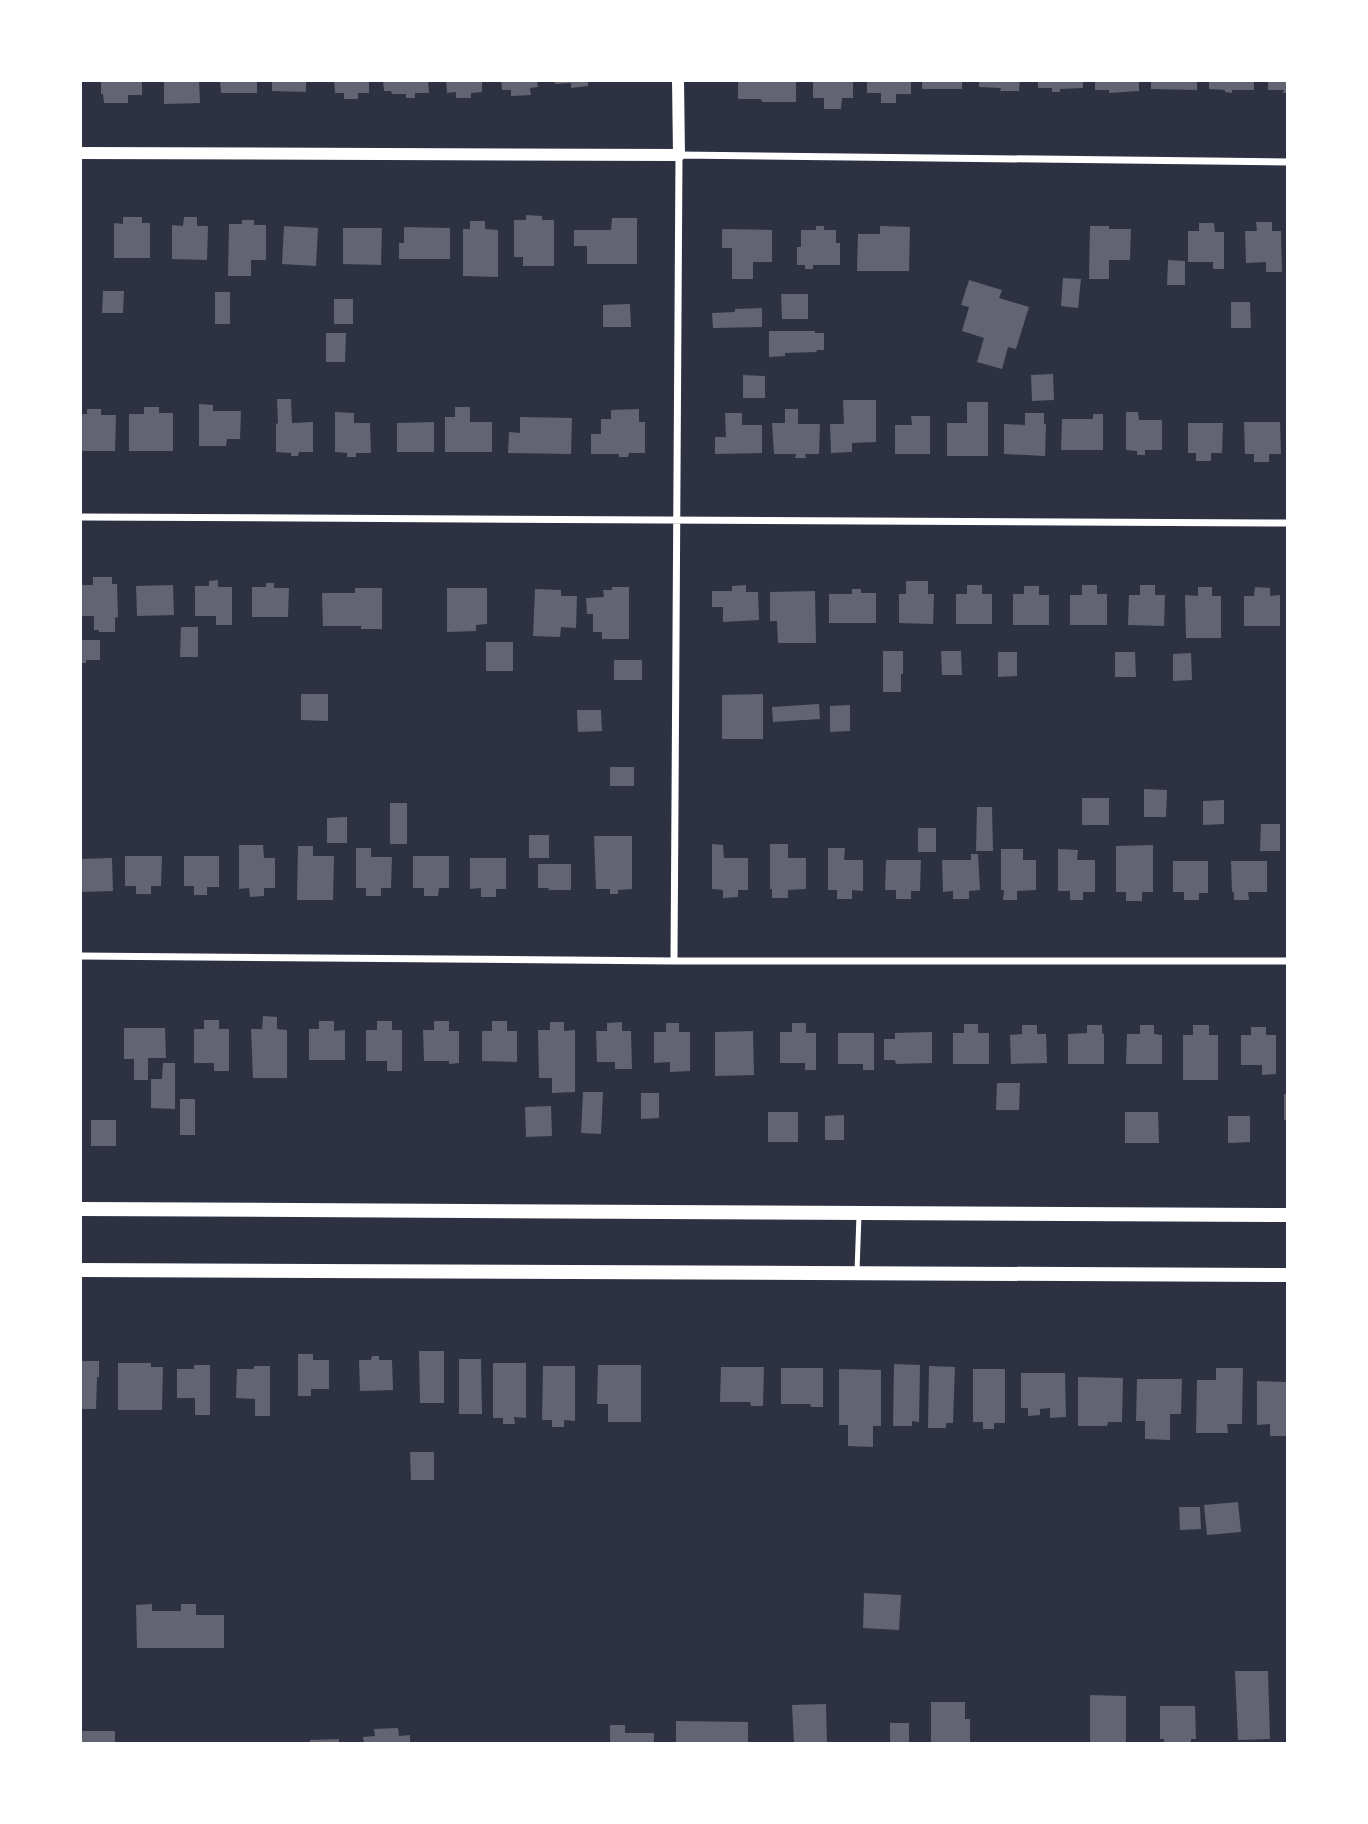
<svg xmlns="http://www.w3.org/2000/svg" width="1368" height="1824" viewBox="0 0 1368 1824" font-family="Lato,sans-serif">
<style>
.building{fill:#626471}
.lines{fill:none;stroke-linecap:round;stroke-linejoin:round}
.service{stroke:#fff;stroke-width:5}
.minor{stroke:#fff;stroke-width:7}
.tertiary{stroke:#fff;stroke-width:12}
.secondary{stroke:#fff;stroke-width:14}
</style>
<rect width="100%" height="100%" fill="#2d3142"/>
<!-- building -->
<path class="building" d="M101 80H142V95H128V103H104L103 94H101Z
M164 80H199L200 103 164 104Z
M220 80H257V93H221Z
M272 80H306V92L272 91Z
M334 80H369V93H358V99H344V93H335Z
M383 80H428L429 93H415V98H406V94H392L391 91H384Z
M446 80H482V92L471 93V98H456V92L447 93Z
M501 80H537L538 87 530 88 531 95 511 96V90H502Z
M554 80H588V86L571 88V83L555 84Z
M738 80H796V102H762L761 99H738Z
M813 80H853V98H842L841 109H824V98H813Z
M867 80H911V94H896V103H881V93H867Z
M922 80H962V89H922Z
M979 80H1020L1019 91H1000L1001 88 979 87Z
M1038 80H1083V88L1060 89V92H1052V88H1038Z
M1095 80H1139V91L1109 93V90H1095Z
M1151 80H1197V90L1151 89Z
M1209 80H1254V90H1232V93L1225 92V90L1209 89Z
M1268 80H1288V93H1283L1284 90H1268Z
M526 215 542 216V220H554V266H523V257H514V220H526Z
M123 217H142V223H150V258H114V223L123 224Z
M184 217H197V226H208L207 260 172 259V225L183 226Z
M612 218H637V264H587V246H574V230H611Z
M242 220H254V225H266V260H251V276H228L229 224H242Z
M470 221H485V229L498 230V277L463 276V229H470Z
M1256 222H1272V231H1281L1282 272H1266V262L1246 263 1245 231H1257Z
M1199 223H1214L1215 232H1224V269H1213V262H1188V231H1199Z
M284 226 318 228 316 266 282 264Z
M816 226H824V230H836V243H840V265H813V269H805V265H797V247H801V230H816Z
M880 226 910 227 909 271H857L858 234H880Z
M1090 226H1109V229H1131L1130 260H1109V279H1089Z
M404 227 450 228V259H399V243H404Z
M343 228H382L381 265 343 264Z
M722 229 772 230V262H753V279H732V248H722Z
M1168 260 1185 261V285H1167Z
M1063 278 1081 279 1078 308 1061 306Z
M969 280 1002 290 999 298 1029 307 1016 349 1008 347 1002 369 977 362 984 338 962 331 969 307 961 305Z
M103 291H124L123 313H102Z
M215 292H230V324H215Z
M781 294H808V319H782Z
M334 299H353V324H334Z
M1231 302H1250L1251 328H1231Z
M630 304 631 327H603V305Z
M762 308V327L713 328 712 313 735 312V309Z
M769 331H815V333H824V350H816L817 352 785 353V356L769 357Z
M326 333H346L345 362H326Z
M1053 374 1054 400 1032 401 1031 375Z
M743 375 765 376V398H743Z
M277 399H291L292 423 313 422V452H299L298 456H291V453L276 452V424L278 423Z
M843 400H876V442L852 443V452L831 453 830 424H844Z
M967 402H988V456H947V423H967Z
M199 404 213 405V411H241L240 439H227L226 446H199Z
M144 407H159V413H173V451H129V414H144Z
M455 407H470V422H492V452H445V417H455Z
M87 409H101V415H116L115 451H80V414H87Z
M639 409V422H645V453H629L628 457H619V454H591V434H601V419H611V410Z
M785 409H798V424H820L819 454H805L806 458H795L796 454H774L772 423H785Z
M335 412 354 413V423H370L371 453H356V457H347V453L335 452Z
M1126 412H1138L1139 420H1162V450H1145V455H1137V451L1126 450Z
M725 413H742V425H762V453L715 454V437H726Z
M1025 413H1044V424H1046L1045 456 1004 454V424L1025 425Z
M1093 414H1103V450H1061L1062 419H1093Z
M911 416H930V454H895V425H912Z
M520 417 572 418 571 454 508 453 509 432 520 433Z
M434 422V452H397V423Z
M1244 422H1280L1281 454H1269V462H1254V454H1245Z
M1188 423H1223L1222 453H1211V461H1196V453H1188Z
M93 577H112V584H117L118 617 115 618V632H99V630H94V616H80V585H93Z
M218 580V587H232V625H216V616H195V586H209V581Z
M906 581H928V594H934L933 624 899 623V594H906Z
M266 583H274V588H289L288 617H252V587H266Z
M173 585 174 615 137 616 136 586Z
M746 585V592H758L759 620 723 622V607H712V591H732V586Z
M967 585H982V594H992V624H956V594H967Z
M1082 585H1097V594H1107V625H1070V595H1082Z
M1140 585H1155V595H1165L1164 626 1128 625 1129 595H1140Z
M1024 586H1039V595H1049V625H1013V594H1024Z
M612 587H629V639H602V632H593V614H587L586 598 604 597 603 590H612Z
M1198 587H1212V596H1221V638H1186L1185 595 1198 596Z
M1255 587 1270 588V596L1280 595V626H1244V596H1254Z
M355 588H382V629H361V626H323L322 593H355Z
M447 588H487V624L476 625V631L447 632Z
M535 589 561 590V596H577L576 628 561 627 560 637 533 636Z
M852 589H861V593H876V623H829V594H852Z
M815 591 816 643H778L777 621H770V592Z
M181 627H198V657H180Z
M80 640H100V660H86V663H80Z
M486 642H513V671H486Z
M883 651H903V674H901V692H883Z
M941 651H961L962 675H942Z
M998 652H1017V676L998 677Z
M1115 652H1135L1136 677H1115Z
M1191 653 1192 680 1173 681V654Z
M614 660H642V680H614Z
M301 694H328V721L301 720Z
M763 694V739H722V695Z
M819 704 820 719 773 722 772 707Z
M850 705V731L830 732V706Z
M577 710H601L602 731 578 732Z
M610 767H634V786H610Z
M1144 789 1167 790 1166 817H1144Z
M1082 798H1109V825H1082Z
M1224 800V824L1203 825V801Z
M390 803H407V844H390Z
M977 807H992L993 851H976Z
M347 817V843H327V818Z
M1261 824H1280V851H1260Z
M918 828H936V852H918Z
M529 835H549V858H529Z
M594 836H632V889L618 890V894H610V889H596Z
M712 844 723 845 724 858H748V890H738V897L723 898V890L712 889Z
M770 844H788V858H806V889L788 890V898H772V889H770Z
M239 845H263L264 858H275V888H264V896L250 897 249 888 239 889Z
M1153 845V892H1142V901H1126V892H1116V846Z
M298 846H313V856H334L333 900H297Z
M356 848H371V857H392L391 888H381V896H366V888H356Z
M828 848H845L844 860H863V891L852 890V899H837V890H828Z
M1001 849H1023V860H1036V890L1017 891V900H1003L1004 890H1001Z
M1058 849 1078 850 1077 860H1095V892H1083V900H1070V891H1058Z
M971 854H978L980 890 969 891V899H953V891L943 892 942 860H971Z
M125 856H162L161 886H151V894H136V886H125Z
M184 856H219V887H207V895H194V886H184Z
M413 856H449V888H439L438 896H424V888H413Z
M112 858 113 891 81 892 82 859Z
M470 858H506V889H496V897H481V888L470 889Z
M886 860H921L920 891H911V899H896V890H885Z
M1173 861H1208V893H1199V900H1184V892H1173Z
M1231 861H1267V892H1248L1249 900H1234V892H1232Z
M538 864H571V890H548L549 888H538Z
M263 1016 277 1017V1029L287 1030V1078H253L251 1029H262Z
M204 1020H219V1029H229V1071H214V1063H194V1029H204Z
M319 1021H334V1031L345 1030V1060H309V1029H319Z
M377 1021H392V1030H402V1071H387V1061H366V1030H377Z
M434 1021H449V1031H459V1063L449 1064V1061H424L423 1030H434Z
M492 1021H507V1031H517V1062L482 1061V1031H492Z
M550 1022H564V1031L575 1030V1092L552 1093V1078H539L538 1030H550Z
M622 1022V1031H631L632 1069H615V1062H597L596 1031H607V1023Z
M666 1023H679V1032H690V1071L670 1072V1062L654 1063V1032H666Z
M792 1023H806V1033H816V1070H805V1063H780V1032H792Z
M964 1024H978V1033H989V1064H953V1033H964Z
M1022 1025H1037V1034H1046L1047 1063 1011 1064 1010 1035 1022 1034Z
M1087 1025H1102V1033L1104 1034V1064H1068V1034L1087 1033Z
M1140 1025H1154V1034L1162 1035V1064H1126L1127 1034H1140Z
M1193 1025H1209V1035H1218V1080H1183V1035H1193Z
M1251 1027H1266V1035H1276V1074L1262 1075V1065H1241V1035H1251Z
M124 1028H165L166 1058H148V1080H134V1059H124Z
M753 1031 754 1075 715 1076V1032Z
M932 1032V1063L896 1064 895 1060H884V1039H895V1033Z
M838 1033H874V1070H863V1064H838Z
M163 1063H175V1109L151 1108V1079H162Z
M997 1083H1020L1019 1110H996Z
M583 1092H603L601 1134 581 1133Z
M641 1093H659V1118L641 1119Z
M1284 1094H1288V1120H1284Z
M180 1099H195V1135H180Z
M551 1106 552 1136 526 1137 525 1107Z
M768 1112H798V1142H768Z
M1125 1112H1158L1159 1143H1125Z
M844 1115V1140H825V1116Z
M1228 1116H1250V1142L1228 1143Z
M91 1120H116V1146H91Z
M419 1351H444V1403H420Z
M298 1354H313V1360H329V1389H311V1396H298Z
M372 1356H379V1360H392L393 1390 360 1391 359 1360H371Z
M459 1359H481L482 1414H459Z
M80 1361H99V1377H97L96 1409H80Z
M118 1363H151V1367H163L162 1410H118Z
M493 1363H526V1418L514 1417 515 1424H503V1418H493Z
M894 1364 920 1365 919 1422 912 1421V1426H893Z
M194 1365H210V1415H195V1398H177V1369H194Z
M598 1365H641V1422H608V1404H597Z
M254 1366H270V1416H255V1399L236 1398 237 1369H254Z
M543 1366H575V1421L564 1420V1427H552V1420H542Z
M929 1366 955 1367 953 1423H946V1428H928Z
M721 1367H764L763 1406H751L750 1402H720Z
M781 1368H823V1407H811L810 1404H781Z
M1216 1368H1243L1242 1424H1227L1228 1433H1196L1197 1380H1216Z
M839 1369 881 1370V1426H873V1447L848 1446V1425H839Z
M973 1369H1005V1423H994V1429H983V1422H973Z
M1021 1373H1065L1066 1417 1050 1418V1408L1040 1409V1415L1028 1416V1408H1021Z
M1078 1377 1123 1378 1122 1422H1108L1107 1426H1078Z
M1137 1379H1182L1181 1414H1170V1440L1145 1439V1421H1136Z
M1257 1381 1288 1382V1436H1270V1424L1257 1425Z
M410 1452H434V1480H411Z
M1238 1502 1241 1532 1207 1535 1204 1505Z
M1179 1507H1200L1201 1529 1180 1530Z
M864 1593 901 1595 899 1630 863 1628Z
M152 1604V1611H181V1604H196V1615H224V1648H137L136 1605Z
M1235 1671H1268L1270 1739 1238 1740Z
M1090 1695 1126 1696V1744H1090Z
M931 1702H965V1719H970V1744H931Z
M826 1704 827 1744H794L792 1705Z
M1160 1706H1195L1196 1739H1191V1744H1164V1739H1160Z
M676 1721 748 1722V1744H676Z
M890 1723H909V1744H890Z
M610 1725H625V1733H654V1744H610Z
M398 1728 399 1736 410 1735V1744H364L363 1737 375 1736 374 1729Z
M80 1731H115V1744H80Z
M339 1739V1744H310V1740Z"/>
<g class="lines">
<!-- service -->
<path class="service" d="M857 1271 859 1215"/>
<!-- minor -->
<path class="minor" d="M80 517 1288 523
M80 956 674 961H1288
M674 961 679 155 1288 162"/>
<!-- tertiary -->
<path class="tertiary" d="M80 153 679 155 678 80"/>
<!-- secondary -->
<path class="secondary" d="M80 1209 1288 1215
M80 1270 1288 1275"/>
</g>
<!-- border -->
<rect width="1368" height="1824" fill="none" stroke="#ffffff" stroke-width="164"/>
</svg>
